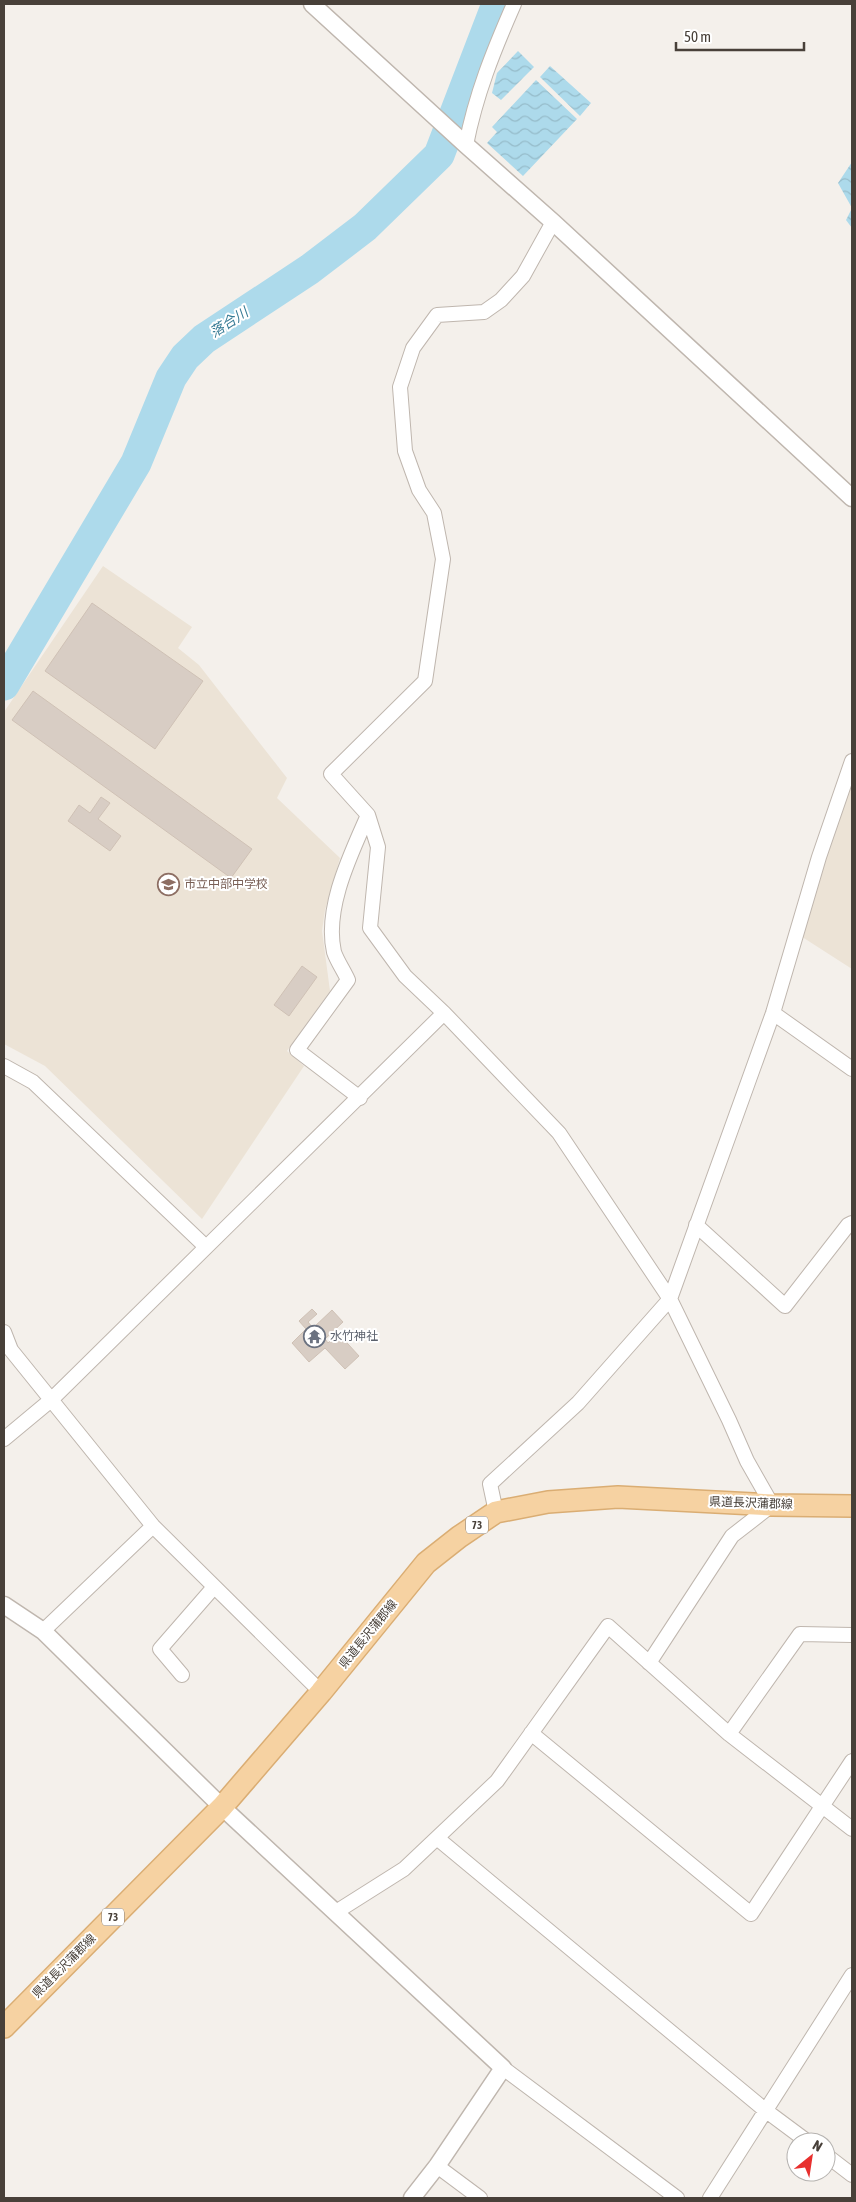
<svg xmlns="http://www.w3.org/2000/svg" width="856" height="2202" viewBox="0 0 856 2202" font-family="'Asap Condensed','Noto Sans JP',sans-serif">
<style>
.education{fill:#ece3d6}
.water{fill:url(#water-waves)}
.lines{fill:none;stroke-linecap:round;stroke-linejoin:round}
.river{stroke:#addaeb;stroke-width:31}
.building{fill:#d8cdc4;stroke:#cfc1b5}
.minor-casing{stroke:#bfb6ae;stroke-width:16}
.tertiary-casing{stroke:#bfb6ae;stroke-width:19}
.primary-casing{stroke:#daad73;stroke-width:24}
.minor{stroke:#fff;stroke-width:14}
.tertiary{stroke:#fff;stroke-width:16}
.primary{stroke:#f6d2a2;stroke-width:21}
.labels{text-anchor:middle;stroke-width:4;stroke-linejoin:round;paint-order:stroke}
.shield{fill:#fff;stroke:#7f7974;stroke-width:1}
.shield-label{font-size:11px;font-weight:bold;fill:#484039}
.education-label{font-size:12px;fill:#785e54;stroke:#fff;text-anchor:start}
.worship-label{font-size:12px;fill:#5b616d;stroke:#fff;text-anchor:start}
.street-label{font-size:12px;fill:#484039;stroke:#fff}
.water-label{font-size:14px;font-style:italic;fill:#357a94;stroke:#fff}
</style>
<defs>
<pattern id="water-waves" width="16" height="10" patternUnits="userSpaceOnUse" patternTransform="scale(1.25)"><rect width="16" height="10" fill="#addaeb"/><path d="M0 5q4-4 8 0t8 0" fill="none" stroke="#96bcca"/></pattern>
</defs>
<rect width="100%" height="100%" fill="#f4f0eb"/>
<!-- education -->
<path class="education" d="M103 566 192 627 178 648 199 665 287 778 277 798 340 858 325 910 322 931 330 991 287 1051 304 1066 202 1219 45 1066 4 1044V712Z
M852 763V969L796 933Z"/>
<!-- water -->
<path class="water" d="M518 51 534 67 501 100 492 93 497 73Z
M550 66 591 103 580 116 540 77Z
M536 80 577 119 523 176 487 143 497 132 492 127Z
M852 162V228L846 220 852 208 838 183Z"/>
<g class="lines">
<!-- river -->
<path class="river" d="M4 685 136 463 171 378 185 357 204 339 310 269 365 227 439 155 497 4"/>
</g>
<!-- building -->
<path class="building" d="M92 603 203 681 155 749 45 671Z
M33 691 252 849 231 878 12 720Z
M101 797 110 803 98 819 121 836 110 851 68 821 79 805 90 813Z
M302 966 317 977 289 1016 274 1005Z
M312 1309 317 1314 308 1322 313 1328 332 1310 343 1322 325 1339 328 1343 338 1333 359 1356 345 1369 325 1348 309 1362 292 1343 306 1329 299 1321Z"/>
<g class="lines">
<defs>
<path id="minor" d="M466 145C476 94 493 52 514 4
M553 222 523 276 501 300 484 312 437 315 413 348 400 387 405 451 419 490 434 513 443 559 425 681 331 774 368 815 378 847 370 928 405 976 444 1013 559 1133 670 1299 729 1420 747 1461 772 1505 732 1536 649 1663
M773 1013 852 1069
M4 1066 33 1082 206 1247
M360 1098 297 1050 348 980C344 971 337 961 334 952 324 908 351 854 368 815
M696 1225 785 1306 848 1225 852 1223
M4 1332 11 1350 153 1526 321 1692
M4 1439 51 1400 444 1013
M496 1512 490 1484 578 1403 670 1299 773 1013 819 857 852 761
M43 1631 153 1526
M182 1675 160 1649 214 1587
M531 1733 751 1914 852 1761
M729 1734 800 1634 852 1635
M437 1838 765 2110 808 2142
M336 1912 404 1869 497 1781 608 1626 729 1734 852 1829
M503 2068 677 2198
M826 2155 852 2175
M437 2166 480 2198
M710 2198 852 1975"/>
<path id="tertiary" d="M312 4 466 145 553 222 852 498
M4 1605 43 1631 222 1807 503 2068 437 2166 412 2198"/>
<path id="primary" d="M4 2027 222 1807 321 1692 426 1563 459 1537 496 1512 548 1502 618 1497 772 1505 852 1506"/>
</defs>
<!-- minor casing -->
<use href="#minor" class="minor-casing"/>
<!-- tertiary casing -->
<use href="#tertiary" class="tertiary-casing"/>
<!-- primary casing -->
<use href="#primary" class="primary-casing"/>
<!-- minor -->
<use href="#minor" class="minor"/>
<!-- tertiary -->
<use href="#tertiary" class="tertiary"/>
<!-- primary -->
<use href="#primary" class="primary"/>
</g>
<!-- icons -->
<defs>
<symbol id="school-ring" viewBox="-11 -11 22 22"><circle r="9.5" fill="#fff" stroke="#8d6e63" stroke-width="1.5"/><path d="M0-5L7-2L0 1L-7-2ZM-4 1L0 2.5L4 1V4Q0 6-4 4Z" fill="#8d6e63"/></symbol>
<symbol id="temple-ring" viewBox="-11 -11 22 22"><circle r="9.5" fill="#fff" stroke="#6b7280" stroke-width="1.5"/><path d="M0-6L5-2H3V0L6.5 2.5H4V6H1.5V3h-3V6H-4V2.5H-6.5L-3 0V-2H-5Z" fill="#6b7280"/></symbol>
</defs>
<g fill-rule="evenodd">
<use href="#school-ring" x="156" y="872" width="25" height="25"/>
<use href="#temple-ring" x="302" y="1324" width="25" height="25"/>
</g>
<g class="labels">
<!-- shield labels -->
<g class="shield">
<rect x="466" y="1516.5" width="22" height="17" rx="4"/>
<rect x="102" y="1908.5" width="22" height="17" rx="4"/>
</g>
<g class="shield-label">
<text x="477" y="1529">73</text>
<text x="113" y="1921">73</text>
</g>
<!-- education labels -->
<g class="education-label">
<text x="184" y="888">市立中部中学校</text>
</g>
<!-- worship labels -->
<g class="worship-label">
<text x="330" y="1340">水竹神社</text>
</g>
<!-- street labels -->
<g class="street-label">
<text transform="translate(751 1503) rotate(2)" y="4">県道長沢蒲郡線</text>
<text transform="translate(368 1634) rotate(-51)" y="4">県道長沢蒲郡線</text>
<text transform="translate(64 1966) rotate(-45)" y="4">県道長沢蒲郡線</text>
</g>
<!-- water labels -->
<g class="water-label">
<text transform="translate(229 322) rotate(-33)" y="5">落合川</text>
</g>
</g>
<!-- border -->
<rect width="856" height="2202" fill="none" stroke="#484039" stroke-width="10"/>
<!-- north arrow -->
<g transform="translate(811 2157) rotate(30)"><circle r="24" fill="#ffffff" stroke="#b6b3b0"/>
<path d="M0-4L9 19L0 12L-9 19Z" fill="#e8302e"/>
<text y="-8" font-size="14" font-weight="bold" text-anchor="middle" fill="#484039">N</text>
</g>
<!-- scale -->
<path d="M676 42v8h128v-8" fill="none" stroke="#484039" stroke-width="2.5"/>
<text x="684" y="42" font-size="15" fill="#484039" stroke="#ffffff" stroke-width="4" paint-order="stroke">50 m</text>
</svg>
